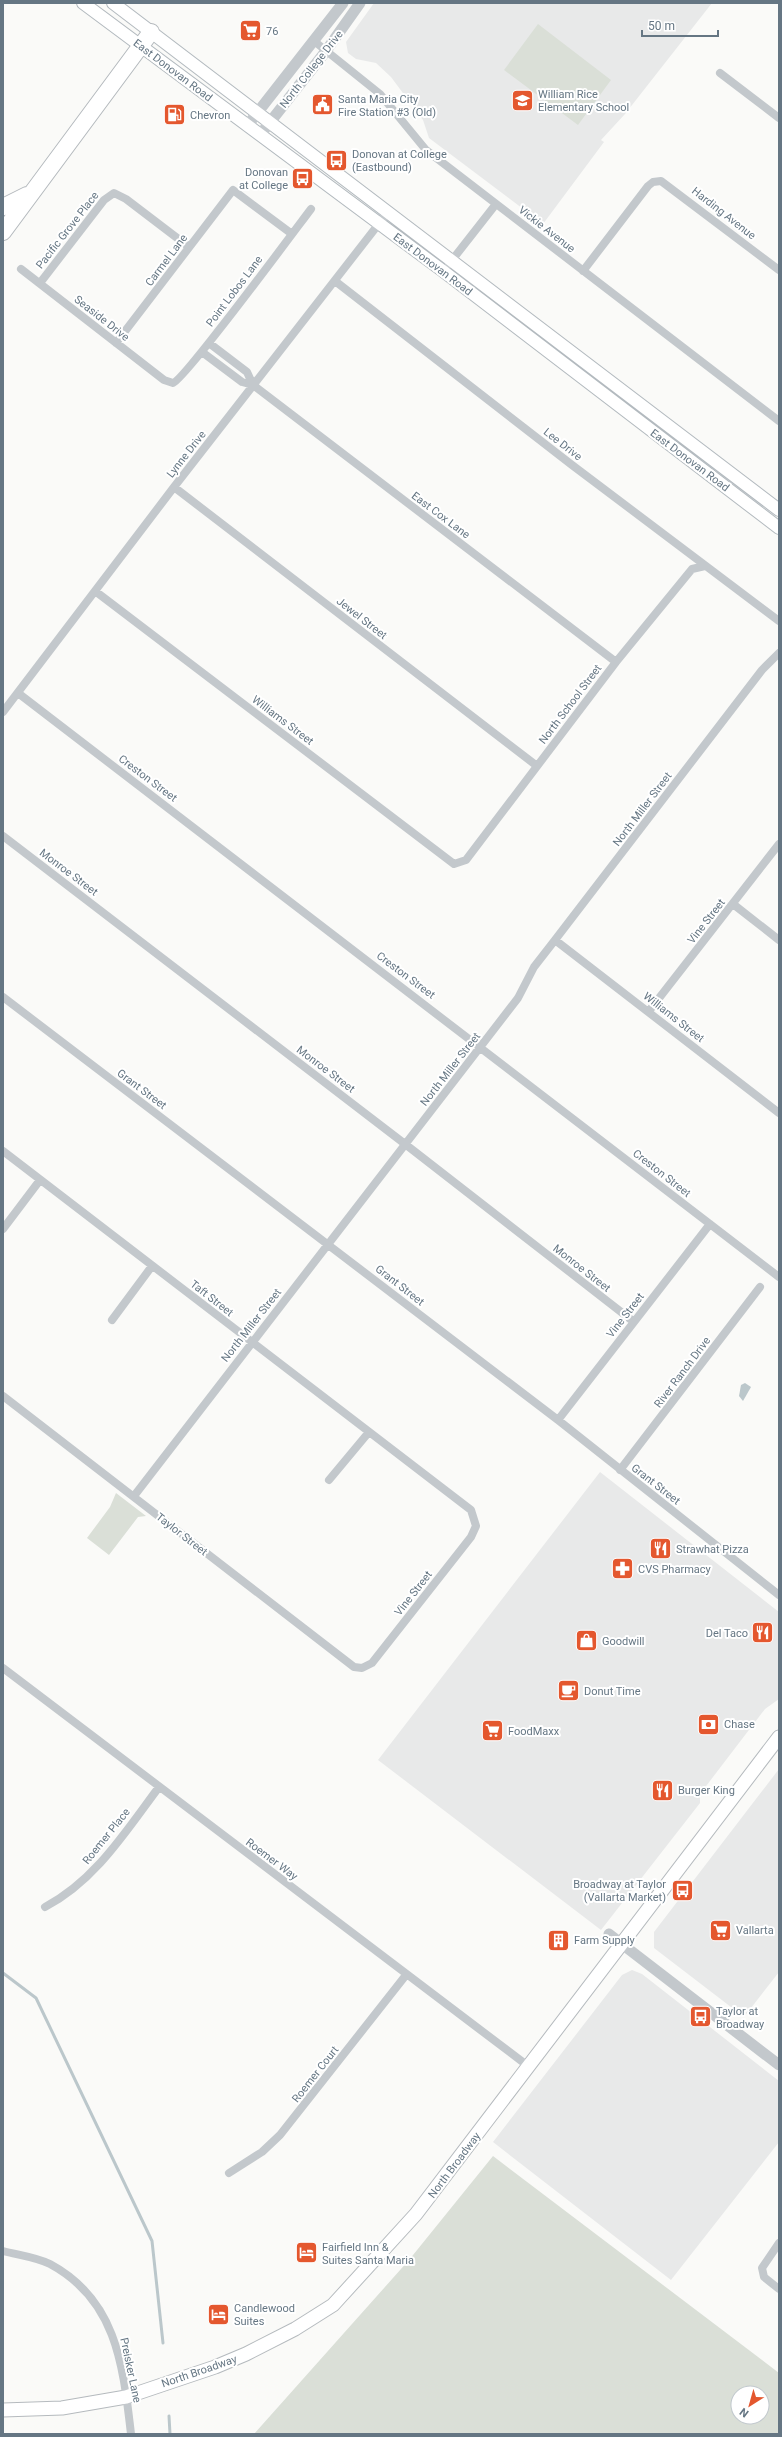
<svg xmlns="http://www.w3.org/2000/svg" width="782" height="2437" viewBox="0 0 782 2437" font-family="Roboto,sans-serif">
<style>
.built{fill:#e8e9e9}
.green{fill:#dadfd7;fill-rule:evenodd}
.water{fill:#bbc7cb}
.lines{fill:none;stroke-linecap:round;stroke-linejoin:round}
.stream{stroke:#bbc7cb;stroke-width:3}
.secondary-casing{stroke:#b3babf;stroke-width:14}
.primary-casing{stroke:#b5babe;stroke-width:15}
.motorway-casing{stroke:#b4b9bd;stroke-width:18}
.minor{stroke:#c3c8cc;stroke-width:8}
.tertiary{stroke:#c3c8cc;stroke-width:11}
.secondary{stroke:#fff;stroke-width:12}
.primary{stroke:#fff;stroke-width:13}
.motorway{stroke:#fff;stroke-width:16}
.labels{text-anchor:middle;stroke-width:4;stroke-linejoin:round;paint-order:stroke}
.poi-label{font-size:11px;fill:#657683;stroke:#fff;text-anchor:start}
.street-label{font-size:11px;fill:#657683;stroke:#fff}
</style>
<rect width="100%" height="100%" fill="#fafaf8"/>
<!-- built -->
<path class="built" d="M374 3H712L625 114 601 140 604 142 543 224 429 138 423 120 391 77 376 63 356 59 348 53 346 42Z
M600 1472 779 1612V1699L765 1709 700 1794V1803L601 1930 378 1760Z
M779 1769V1972L744 2017 654 1948V1932Z
M632 1970 642 1974 779 2081V2142L671 2280 493 2142 622 1975Z"/>
<!-- green -->
<path class="green" d="M538 24 611 80 578 125 504 70Z
M116 1493 146 1516 138 1517 109 1555 87 1538 110 1507Z
M493 2156 779 2373V2434H254L409 2260ZM738 2393H762V2417H738Z"/>
<!-- water -->
<path class="water" d="M745 1383 751 1387 743 1401 739 1396 741 1385Z"/>
<g class="lines">
<!-- stream -->
<path class="stream" d="M3 1973 36 1998 152 2241 163 2343
M169 2416 170 2434"/>
<defs>
<path id="secondary" d="M83 3 443 271 779 528
M113 3 779 510"/>
<path id="primary" d="M3 2410 62 2408 126 2397 215 2367 246 2354 295 2329 333 2305 416 2214 779 1737"/>
<path id="motorway" d="M3 207 27 195
M3 232 151 32"/>
</defs>
<!-- secondary casing -->
<use href="#secondary" class="secondary-casing"/>
<!-- primary casing -->
<use href="#primary" class="primary-casing"/>
<!-- motorway casing -->
<use href="#motorway" class="motorway-casing"/>
<!-- minor -->
<path class="minor" d="M314 41 380 94 426 150 779 421
M720 73 779 118
M449 264 496 204
M21 269 164 380 173 383C184 380 295 230 311 209
M583 271 648 186 653 182 661 181 779 270
M335 281 572 465 779 621
M40 283 104 200 114 193 126 199 189 247
M116 343 233 190 292 234
M209 343 247 372 253 385
M202 352 242 382 253 385 616 662
M174 487 537 766
M95 591 454 864 466 860 616 662 692 569 705 566
M18 693 779 1277
M3 712 174 487 388 212
M3 836 405 1144 634 1322
M733 904 779 940
M555 940 779 1113
M3 997 558 1420 779 1595
M649 1011 779 844
M3 1151 471 1510 476 1526 471 1537 372 1663 362 1668 354 1667 3 1396
M3 1229 40 1180
M112 1320 152 1266
M558 1420 710 1224
M620 1470 760 1287
M329 1480 369 1432
M134 1496 518 998 534 967 555 940 762 670 779 653
M3 1668 528 2066
M45 1907C95 1881 126 1831 159 1787
M229 2173 262 2152 280 2135 406 1975
M779 2243 762 2268 764 2277 779 2289
M3 2251C18 2255 36 2257 50 2264 117 2300 123 2366 131 2434"/>
<!-- tertiary -->
<path class="tertiary" d="M247 126 343 3
M260 135 326 51 360 3
M609 1934 779 2065"/>
<!-- secondary -->
<use href="#secondary" class="secondary"/>
<!-- primary -->
<use href="#primary" class="primary"/>
<!-- motorway -->
<use href="#motorway" class="motorway"/>
</g>
<!-- icons -->
<defs>
<symbol id="supermarket-square" viewBox="-11 -11 22 22"><rect x="-9" y="-9" width="18" height="18" rx="4" fill="#e4572e" stroke="#fff"/><path d="M-6-5.5h2.5l.6 2H6L4.5 2H-2.5L-4.4-4H-6ZM-1.5 3.2a1.3 1.3 0 1 0 .1 0ZM3 3.2a1.3 1.3 0 1 0 .1 0Z" fill="#fff"/></symbol>
<symbol id="school-square" viewBox="-11 -11 22 22"><rect x="-9" y="-9" width="18" height="18" rx="4" fill="#e4572e" stroke="#fff"/><path d="M0-5L7-2L0 1L-7-2ZM-4 1L0 2.5L4 1V4Q0 6-4 4Z" fill="#fff"/></symbol>
<symbol id="civic-square" viewBox="-11 -11 22 22"><rect x="-9" y="-9" width="18" height="18" rx="4" fill="#e4572e" stroke="#fff"/><path d="M-.6-6.5H3V-4.5H.6V-3L4-1V1h2V6H-6V1h2V-1L-.6-3ZM-1.2 2.5V6h2.4V2.5Z" fill="#fff"/></symbol>
<symbol id="fuel-square" viewBox="-11 -11 22 22"><rect x="-9" y="-9" width="18" height="18" rx="4" fill="#e4572e" stroke="#fff"/><path d="M-5.5-6h7V0h2V4h1.3V-2.5L3-4.5l.8-.8L6-3V5H2.5V1h-1V6h-7ZM-4.2-4.7v3.2H.2V-4.7Z" fill="#fff"/></symbol>
<symbol id="bus-square" viewBox="-11 -11 22 22"><rect x="-9" y="-9" width="18" height="18" rx="4" fill="#e4572e" stroke="#fff"/><path d="M-5-6H5V4H4V6H2V4H-2V6H-4V4H-5ZM-3.5-4V0h7V-4ZM-3.5 1.2v1.5H-2V1.2ZM2 1.2v1.5H3.5V1.2Z" fill="#fff"/></symbol>
<symbol id="restaurant-square" viewBox="-11 -11 22 22"><rect x="-9" y="-9" width="18" height="18" rx="4" fill="#e4572e" stroke="#fff"/><path d="M-5-6h1v4h1v-4h1v4h1v-4h1v5L-1.5 .5V6h-2V.5L-5-1ZM5-6V6H3V1.5H1.5Q1.5-4 5-6Z" fill="#fff"/></symbol>
<symbol id="pharmacy-square" viewBox="-11 -11 22 22"><rect x="-9" y="-9" width="18" height="18" rx="4" fill="#e4572e" stroke="#fff"/><path d="M-2-6h4v4h4v4h-4v4h-4v-4h-4v-4h4Z" fill="#fff"/></symbol>
<symbol id="shop-square" viewBox="-11 -11 22 22"><rect x="-9" y="-9" width="18" height="18" rx="4" fill="#e4572e" stroke="#fff"/><path d="M-5-2.5h2.3a2.7 3.5 0 0 1 5.4 0H5L5.5 6h-11ZM-1.5-2.5h3a1.5 2.3 0 0 0-3 0Z" fill="#fff"/></symbol>
<symbol id="cafe-square" viewBox="-11 -11 22 22"><rect x="-9" y="-9" width="18" height="18" rx="4" fill="#e4572e" stroke="#fff"/><path d="M-5.5-4.5H6V0H3Q3 3.5 0 3.5H-2.5Q-5.5 3.5-5.5 0ZM3-3.2v2h1.7v-2ZM-6 4.5H4V6H-6Z" fill="#fff"/></symbol>
<symbol id="bank-square" viewBox="-11 -11 22 22"><rect x="-9" y="-9" width="18" height="18" rx="4" fill="#e4572e" stroke="#fff"/><path d="M-6-4H6V4H-6ZM0-2.3a2.3 2.3 0 1 0 0 4.6a2.3 2.3 0 1 0 0-4.6Z" fill="#fff"/></symbol>
<symbol id="building-square" viewBox="-11 -11 22 22"><rect x="-9" y="-9" width="18" height="18" rx="4" fill="#e4572e" stroke="#fff"/><path d="M-4-6H4V6H1V3H-1V6H-4ZM-2.5-4.3h1.7v1.8h-1.7ZM.8-4.3h1.7v1.8H.8ZM-2.5-1h1.7V.8h-1.7ZM.8-1h1.7V.8H.8Z" fill="#fff"/></symbol>
<symbol id="hotel-square" viewBox="-11 -11 22 22"><rect x="-9" y="-9" width="18" height="18" rx="4" fill="#e4572e" stroke="#fff"/><path d="M-6-4.5h1.5V1H6V5H4.5V3h-9V5H-6ZM-4 0a1.8 1.8 0 1 1 3.6 0ZM.5 0V-2.5h3Q6-2.5 6 0Z" fill="#fff"/></symbol>
</defs>
<g fill-rule="evenodd">
<use href="#supermarket-square" x="238" y="18" width="25" height="25"/>
<use href="#school-square" x="510" y="88" width="25" height="25"/>
<use href="#civic-square" x="310" y="92" width="25" height="25"/>
<use href="#fuel-square" x="162" y="102" width="25" height="25"/>
<use href="#bus-square" x="324" y="148" width="25" height="25"/>
<use href="#bus-square" x="290" y="166" width="25" height="25"/>
<use href="#restaurant-square" x="648" y="1536" width="25" height="25"/>
<use href="#pharmacy-square" x="610" y="1556" width="25" height="25"/>
<use href="#restaurant-square" x="750" y="1620" width="25" height="25"/>
<use href="#shop-square" x="574" y="1628" width="25" height="25"/>
<use href="#cafe-square" x="556" y="1678" width="25" height="25"/>
<use href="#bank-square" x="696" y="1712" width="25" height="25"/>
<use href="#supermarket-square" x="480" y="1718" width="25" height="25"/>
<use href="#restaurant-square" x="650" y="1778" width="25" height="25"/>
<use href="#bus-square" x="670" y="1878" width="25" height="25"/>
<use href="#supermarket-square" x="708" y="1918" width="25" height="25"/>
<use href="#building-square" x="546" y="1928" width="25" height="25"/>
<use href="#bus-square" x="688" y="2004" width="25" height="25"/>
<use href="#hotel-square" x="294" y="2240" width="25" height="25"/>
<use href="#hotel-square" x="206" y="2302" width="25" height="25"/>
</g>
<g class="labels">
<!-- poi labels -->
<g class="poi-label">
<text x="266" y="35">76</text>
<text x="538" y="98">William Rice<tspan x="538" dy="13">Elementary School</tspan></text>
<text x="338" y="103">Santa Maria City<tspan x="338" dy="13">Fire Station #3 (Old)</tspan></text>
<text x="190" y="119">Chevron</text>
<text x="352" y="158">Donovan at College<tspan x="352" dy="13">(Eastbound)</tspan></text>
<text x="288" y="176" text-anchor="end">Donovan<tspan x="288" dy="13">at College</tspan></text>
<text x="676" y="1553">Strawhat Pizza</text>
<text x="638" y="1573">CVS Pharmacy</text>
<text x="748" y="1637" text-anchor="end">Del Taco</text>
<text x="602" y="1645">Goodwill</text>
<text x="584" y="1695">Donut Time</text>
<text x="724" y="1728">Chase</text>
<text x="508" y="1735">FoodMaxx</text>
<text x="678" y="1794">Burger King</text>
<text x="666" y="1888" text-anchor="end">Broadway at Taylor<tspan x="666" dy="13">(Vallarta Market)</tspan></text>
<text x="736" y="1934">Vallarta</text>
<text x="574" y="1944">Farm Supply</text>
<text x="716" y="2015">Taylor at<tspan x="716" dy="13">Broadway</tspan></text>
<text x="322" y="2251">Fairfield Inn &amp;<tspan x="322" dy="13">Suites Santa Maria</tspan></text>
<text x="234" y="2312">Candlewood<tspan x="234" dy="13">Suites</tspan></text>
</g>
<!-- street labels -->
<g class="street-label">
<text transform="translate(311 69) rotate(-52)" y="4">North College Drive</text>
<text transform="translate(173 70) rotate(37)" y="4">East Donovan Road</text>
<text transform="translate(724 213) rotate(38)" y="4">Harding Avenue</text>
<text transform="translate(547 229) rotate(38)" y="4">Vickie Avenue</text>
<text transform="translate(67 230) rotate(-52)" y="4">Pacific Grove Place</text>
<text transform="translate(166 260) rotate(-53)" y="4">Carmel Lane</text>
<text transform="translate(433 264) rotate(37)" y="4">East Donovan Road</text>
<text transform="translate(234 291) rotate(-53)" y="4">Point Lobos Lane</text>
<text transform="translate(102 318) rotate(38)" y="4">Seaside Drive</text>
<text transform="translate(563 444) rotate(38)" y="4">Lee Drive</text>
<text transform="translate(186 454) rotate(-52)" y="4">Lynne Drive</text>
<text transform="translate(690 460) rotate(37)" y="4">East Donovan Road</text>
<text transform="translate(441 515) rotate(37)" y="4">East Cox Lane</text>
<text transform="translate(362 618) rotate(38)" y="4">Jewel Street</text>
<text transform="translate(570 704) rotate(-53)" y="4">North School Street</text>
<text transform="translate(283 720) rotate(37)" y="4">Williams Street</text>
<text transform="translate(148 778) rotate(37)" y="4">Creston Street</text>
<text transform="translate(642 809) rotate(-53)" y="4">North Miller Street</text>
<text transform="translate(69 872) rotate(37)" y="4">Monroe Street</text>
<text transform="translate(706 921) rotate(-52)" y="4">Vine Street</text>
<text transform="translate(406 975) rotate(37)" y="4">Creston Street</text>
<text transform="translate(674 1017) rotate(38)" y="4">Williams Street</text>
<text transform="translate(326 1069) rotate(37)" y="4">Monroe Street</text>
<text transform="translate(450 1069) rotate(-52)" y="4">North Miller Street</text>
<text transform="translate(142 1089) rotate(37)" y="4">Grant Street</text>
<text transform="translate(662 1173) rotate(38)" y="4">Creston Street</text>
<text transform="translate(582 1268) rotate(38)" y="4">Monroe Street</text>
<text transform="translate(400 1285) rotate(38)" y="4">Grant Street</text>
<text transform="translate(212 1298) rotate(38)" y="4">Taft Street</text>
<text transform="translate(625 1315) rotate(-52)" y="4">Vine Street</text>
<text transform="translate(251 1325) rotate(-52)" y="4">North Miller Street</text>
<text transform="translate(682 1372) rotate(-53)" y="4">River Ranch Drive</text>
<text transform="translate(656 1484) rotate(38)" y="4">Grant Street</text>
<text transform="translate(182 1534) rotate(38)" y="4">Taylor Street</text>
<text transform="translate(413 1593) rotate(-52)" y="4">Vine Street</text>
<text transform="translate(106 1836) rotate(-51)" y="4">Roemer Place</text>
<text transform="translate(272 1859) rotate(37)" y="4">Roemer Way</text>
<text transform="translate(315 2074) rotate(-52)" y="4">Roemer Court</text>
<text transform="translate(454 2165) rotate(-53)" y="4">North Broadway</text>
<text transform="translate(131 2370) rotate(78)" y="4">Preisker Lane</text>
<text transform="translate(199 2371) rotate(-19)" y="4">North Broadway</text>
</g>
</g>
<!-- border -->
<rect width="782" height="2437" fill="none" stroke="#657683" stroke-width="8"/>
<!-- north arrow -->
<g transform="translate(750 2405) rotate(217)"><circle r="19" fill="#ffffff" stroke="#c1c8cd"/>
<path d="M0-3L7 15L0 10L-7 15Z" fill="#e4572e"/>
<text y="-6" font-size="11" font-weight="bold" text-anchor="middle" fill="#657683">N</text>
</g>
<!-- scale -->
<path d="M642 30v6h76v-6" fill="none" stroke="#657683" stroke-width="2"/>
<text x="648" y="30" font-size="12" fill="#657683" stroke="#ffffff" stroke-width="3" paint-order="stroke">50 m</text>
</svg>
